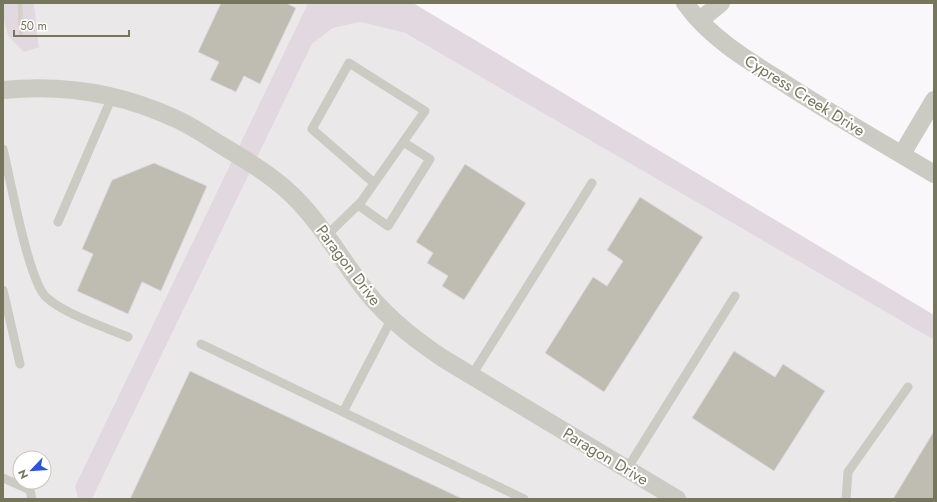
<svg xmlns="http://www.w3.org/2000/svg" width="937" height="502" viewBox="0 0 937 502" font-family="Jost,sans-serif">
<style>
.built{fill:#eae8e8;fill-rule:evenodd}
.green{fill:#e1d8e0}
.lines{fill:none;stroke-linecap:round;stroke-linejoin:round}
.stream{stroke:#d3d1c5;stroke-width:4.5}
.building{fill:#bfbdb1;stroke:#dbdadc}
.lane{stroke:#cbcbc3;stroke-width:9}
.street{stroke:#cbcbc3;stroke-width:18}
.labels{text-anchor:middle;stroke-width:4;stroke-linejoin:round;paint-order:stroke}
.street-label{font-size:16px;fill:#76765c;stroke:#fff}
</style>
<rect width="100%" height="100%" fill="#f9f7fa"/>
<!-- built -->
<path class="built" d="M34 3H308L75 486 78 499H3V16L8 36 39 46ZM20 458H44V482H20Z
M360 22 405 33 934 340V499H92L312 44 333 28Z"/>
<!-- green -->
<path class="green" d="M3 3H34L39 47 24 52 8 36 3 16Z
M308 3H413L934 315V340L405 33 360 22 333 28 312 44 92 499H78L75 486Z"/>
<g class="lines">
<!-- stream -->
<path class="stream" d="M20 3 21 33"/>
</g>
<!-- building -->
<path class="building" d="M221 3H286L296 8 260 84 244 76 236 92 210 80 219 62 198 52Z
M154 163 207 186 161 291 142 282 128 314 77 291 93 254 82 249 112 180Z
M465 164 526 203 464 300 442 286 448 276 427 263 433 253 416 242Z
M640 197 703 237 604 392 545 353 593 277 607 286 623 261 607 250Z
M734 351 775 377 783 364 825 391 774 471 692 418Z
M190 371 463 499H130Z
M934 431V499H893Z"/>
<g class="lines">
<!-- lane -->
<path class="lane" d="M3 149C10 177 28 280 46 297 64 314 105 327 128 337
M358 205 388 226 430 159 403 142
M58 222 112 97
M327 235 361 202 425 111 349 63 312 129 374 183
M3 290 20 364
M392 318 343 412 524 499
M201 344 343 412
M472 375 592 183
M627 469 735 296
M3 478 30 490 32 499
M846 499 848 472 908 387"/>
<!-- street -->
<path class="street" d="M685 3C709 37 747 60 781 81 831 114 883 143 934 174
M700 20 721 3
M3 90C62 84 120 93 174 118 191 125 206 136 221 145 249 162 277 178 299 202 323 227 339 255 359 282 382 314 412 338 444 359L677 499
M902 154 934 100"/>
</g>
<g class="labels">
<!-- street labels -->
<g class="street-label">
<text transform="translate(805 95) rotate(32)" y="6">Cypress Creek Drive</text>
<text transform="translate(349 265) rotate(53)" y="6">Paragon Drive</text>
<text transform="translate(606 456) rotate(31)" y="6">Paragon Drive</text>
</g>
</g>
<!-- border -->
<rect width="937" height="502" fill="none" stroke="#76765c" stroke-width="8"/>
<!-- north arrow -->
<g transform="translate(32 470) rotate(245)"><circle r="19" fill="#ffffff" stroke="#c8c8be"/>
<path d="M0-3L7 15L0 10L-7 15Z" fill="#2d51e4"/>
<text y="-6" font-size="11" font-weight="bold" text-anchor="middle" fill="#76765c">N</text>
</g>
<!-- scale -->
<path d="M14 30v6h115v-6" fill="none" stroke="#76765c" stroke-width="2"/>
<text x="20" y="30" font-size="12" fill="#76765c" stroke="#ffffff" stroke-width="3" paint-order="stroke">50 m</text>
</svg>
